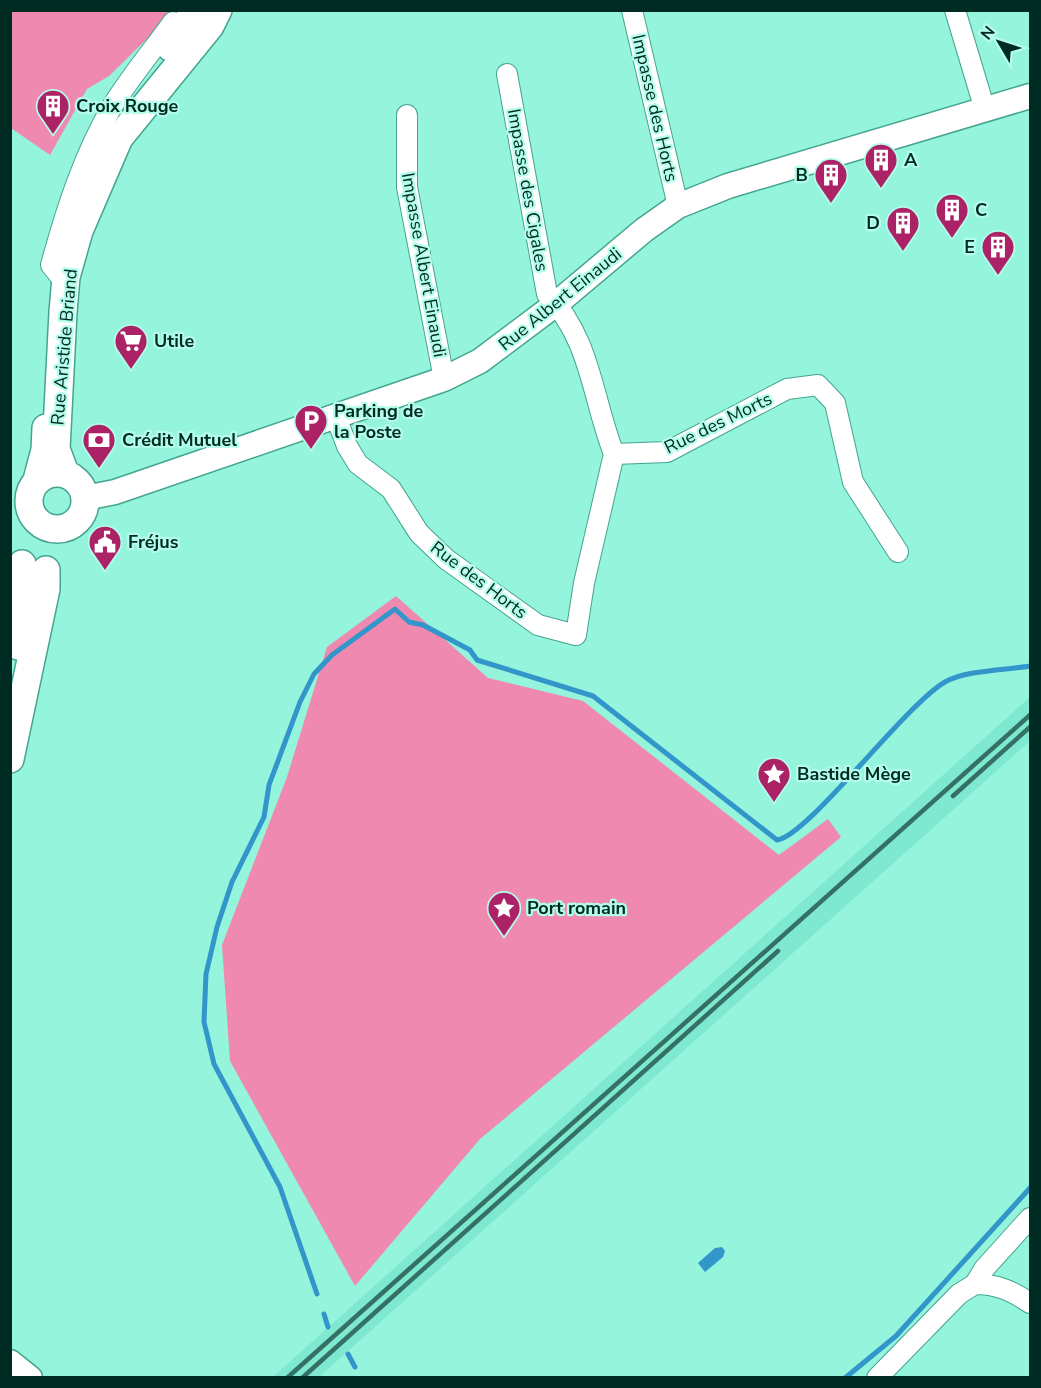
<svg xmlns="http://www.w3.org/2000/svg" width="1041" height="1388" viewBox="0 0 1041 1388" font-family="'Nunito Sans',sans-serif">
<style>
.built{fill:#7ee9d0}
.green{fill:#ef89b0}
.water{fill:#3396cb}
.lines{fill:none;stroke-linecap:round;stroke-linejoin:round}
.stream{stroke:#3396cb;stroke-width:5}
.minor-casing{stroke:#44a48f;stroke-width:22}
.tertiary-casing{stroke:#44a48f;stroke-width:27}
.secondary-casing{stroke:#44a48f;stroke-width:30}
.minor{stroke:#fff;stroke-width:20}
.tertiary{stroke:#fff;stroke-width:24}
.secondary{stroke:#fff;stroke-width:27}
.rail{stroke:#347164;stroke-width:4.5}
.labels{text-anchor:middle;stroke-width:4.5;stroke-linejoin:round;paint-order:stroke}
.poi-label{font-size:18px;font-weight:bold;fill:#002b23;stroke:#b4fdea;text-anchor:start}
.street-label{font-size:18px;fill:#002b23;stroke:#b4fdea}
</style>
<rect width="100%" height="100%" fill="#95f4dc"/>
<!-- built -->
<path class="built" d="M1030 697V741L319 1377H273Z"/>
<!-- green -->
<path class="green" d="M11 11H169L155 31 109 76 87 89 50 155 11 128Z
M396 596 488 678 583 701 779 855 828 819 841 837 480 1139 355 1286 230 1061 222 945 287 777 327 647Z"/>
<!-- water -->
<path class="water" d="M722 1247 725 1251 723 1257 705 1272 698 1263 715 1248Z"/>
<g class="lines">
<!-- stream -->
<path class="stream" d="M317 1294 280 1187 214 1064 204 1022 206 974 217 927 232 882 264 817 269 785 300 702 314 674 332 655 395 609 409 622 423 625 470 650 477 660 593 696 777 840C807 837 906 704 945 682 966 670 1007 670 1030 666
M324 1314 328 1327
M348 1354 355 1367
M845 1378 896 1336 1030 1188"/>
<defs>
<path id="minor" d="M632 10 678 206
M955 10 985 110
M507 74 547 294C591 339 592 398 614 454
M407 115V187L444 379
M59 275 51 265C66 210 84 154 113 105 131 76 153 50 173 22
M336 417 347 446 358 464 391 489 419 533 446 559 538 625 576 635 584 583 614 454 667 452 787 389 818 385 835 403 853 482 898 552
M975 1284C997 1284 1012 1291 1030 1303
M877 1378 959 1294 975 1284 984 1269 1030 1218"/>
<path id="tertiary" d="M85 498 115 492 444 379 480 361 556 304 644 230 678 206 728 186 1030 96
M10 1362 30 1378"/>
<path id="secondary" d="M170 47 195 10
M29 501a28 28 0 1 1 56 0a28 28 0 1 1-56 0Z
M65 473 56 449 63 312 66 277 79 231 119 138 210 26 218 10
M37 480 45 450 46 428
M18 646 22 614V564
M10 759 46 589V570"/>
</defs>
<!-- minor casing -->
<use href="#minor" class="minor-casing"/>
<!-- tertiary casing -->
<use href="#tertiary" class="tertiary-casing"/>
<!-- secondary casing -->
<use href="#secondary" class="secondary-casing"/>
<!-- minor -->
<use href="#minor" class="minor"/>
<!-- tertiary -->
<use href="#tertiary" class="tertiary"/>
<!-- secondary -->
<use href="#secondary" class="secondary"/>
<!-- rail -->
<path class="rail" d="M953 796 1030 727
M287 1378 1030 715
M302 1378 778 951"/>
</g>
<!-- icons -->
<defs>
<symbol id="building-pin" viewBox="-11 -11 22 30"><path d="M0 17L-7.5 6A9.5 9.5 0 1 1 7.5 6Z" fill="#ab2266" stroke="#b4fdea"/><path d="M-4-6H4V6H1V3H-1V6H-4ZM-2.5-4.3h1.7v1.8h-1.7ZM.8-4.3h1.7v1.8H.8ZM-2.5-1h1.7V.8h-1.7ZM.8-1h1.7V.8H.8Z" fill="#fff"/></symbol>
<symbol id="supermarket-pin" viewBox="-11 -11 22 30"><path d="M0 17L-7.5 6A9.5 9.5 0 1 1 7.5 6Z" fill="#ab2266" stroke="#b4fdea"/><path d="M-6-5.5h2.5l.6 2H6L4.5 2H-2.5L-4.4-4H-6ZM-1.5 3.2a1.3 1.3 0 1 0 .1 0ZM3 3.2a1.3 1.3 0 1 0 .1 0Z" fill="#fff"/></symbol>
<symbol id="parking-pin" viewBox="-11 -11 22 30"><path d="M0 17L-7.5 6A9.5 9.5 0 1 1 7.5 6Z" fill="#ab2266" stroke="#b4fdea"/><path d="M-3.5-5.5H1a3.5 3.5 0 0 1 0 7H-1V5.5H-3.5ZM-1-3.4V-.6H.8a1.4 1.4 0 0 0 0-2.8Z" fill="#fff"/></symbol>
<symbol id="bank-pin" viewBox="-11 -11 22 30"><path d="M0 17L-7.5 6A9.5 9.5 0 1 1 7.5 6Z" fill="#ab2266" stroke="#b4fdea"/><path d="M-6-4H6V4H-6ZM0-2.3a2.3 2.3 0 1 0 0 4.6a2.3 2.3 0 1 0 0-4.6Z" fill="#fff"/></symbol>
<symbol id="civic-pin" viewBox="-11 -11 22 30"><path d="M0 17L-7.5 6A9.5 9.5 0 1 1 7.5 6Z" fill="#ab2266" stroke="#b4fdea"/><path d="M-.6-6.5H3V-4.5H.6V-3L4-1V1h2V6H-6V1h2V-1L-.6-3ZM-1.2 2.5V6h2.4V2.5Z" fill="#fff"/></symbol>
<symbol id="sight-pin" viewBox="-11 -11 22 30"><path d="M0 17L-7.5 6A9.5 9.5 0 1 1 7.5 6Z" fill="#ab2266" stroke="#b4fdea"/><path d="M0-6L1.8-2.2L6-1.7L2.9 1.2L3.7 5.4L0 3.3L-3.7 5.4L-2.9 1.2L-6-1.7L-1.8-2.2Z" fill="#fff"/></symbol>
</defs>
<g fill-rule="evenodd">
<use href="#building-pin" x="34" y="87" width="38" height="52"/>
<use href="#building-pin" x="862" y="141" width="38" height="52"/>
<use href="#building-pin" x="812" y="156" width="38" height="52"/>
<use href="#building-pin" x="933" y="191" width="38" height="52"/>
<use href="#building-pin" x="884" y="204" width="38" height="52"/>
<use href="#building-pin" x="979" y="228" width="38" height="52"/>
<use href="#supermarket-pin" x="112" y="322" width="38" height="52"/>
<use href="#parking-pin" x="292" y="402" width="38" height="52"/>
<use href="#bank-pin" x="80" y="421" width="38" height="52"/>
<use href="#civic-pin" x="86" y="523" width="38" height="52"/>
<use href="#sight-pin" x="755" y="755" width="38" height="52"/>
<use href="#sight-pin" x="485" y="889" width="38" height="52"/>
</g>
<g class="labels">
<!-- poi labels -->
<g class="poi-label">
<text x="76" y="112">Croix Rouge</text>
<text x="904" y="166">A</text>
<text x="808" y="181" text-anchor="end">B</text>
<text x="975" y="216">C</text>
<text x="880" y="229" text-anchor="end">D</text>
<text x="975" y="253" text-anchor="end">E</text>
<text x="154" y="347">Utile</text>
<text x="334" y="417">Parking de<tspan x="334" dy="21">la Poste</tspan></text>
<text x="122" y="446">Crédit Mutuel</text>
<text x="128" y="548">Fréjus</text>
<text x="797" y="780">Bastide Mège</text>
<text x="527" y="914">Port romain</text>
</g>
<!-- street labels -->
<g class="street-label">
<text transform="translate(655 108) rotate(77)" y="6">Impasse des Horts</text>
<text transform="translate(528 190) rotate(80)" y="6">Impasse des Cigales</text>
<text transform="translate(424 265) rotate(80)" y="6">Impasse Albert Einaudi</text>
<text transform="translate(560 299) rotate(-39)" y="6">Rue Albert Einaudi</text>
<text transform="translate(64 347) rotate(-85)" y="6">Rue Aristide Briand</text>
<text transform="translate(718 423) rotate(-26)" y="6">Rue des Morts</text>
<text transform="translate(479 580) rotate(37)" y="6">Rue des Horts</text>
</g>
</g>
<!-- border -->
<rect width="1041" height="1388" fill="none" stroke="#002b23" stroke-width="24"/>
<!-- north arrow -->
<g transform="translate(999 42) rotate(309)" stroke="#b4fdea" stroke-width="4.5" paint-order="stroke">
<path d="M0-4.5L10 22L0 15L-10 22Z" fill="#002b23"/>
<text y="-9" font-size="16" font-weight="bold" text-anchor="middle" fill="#002b23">N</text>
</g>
</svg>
